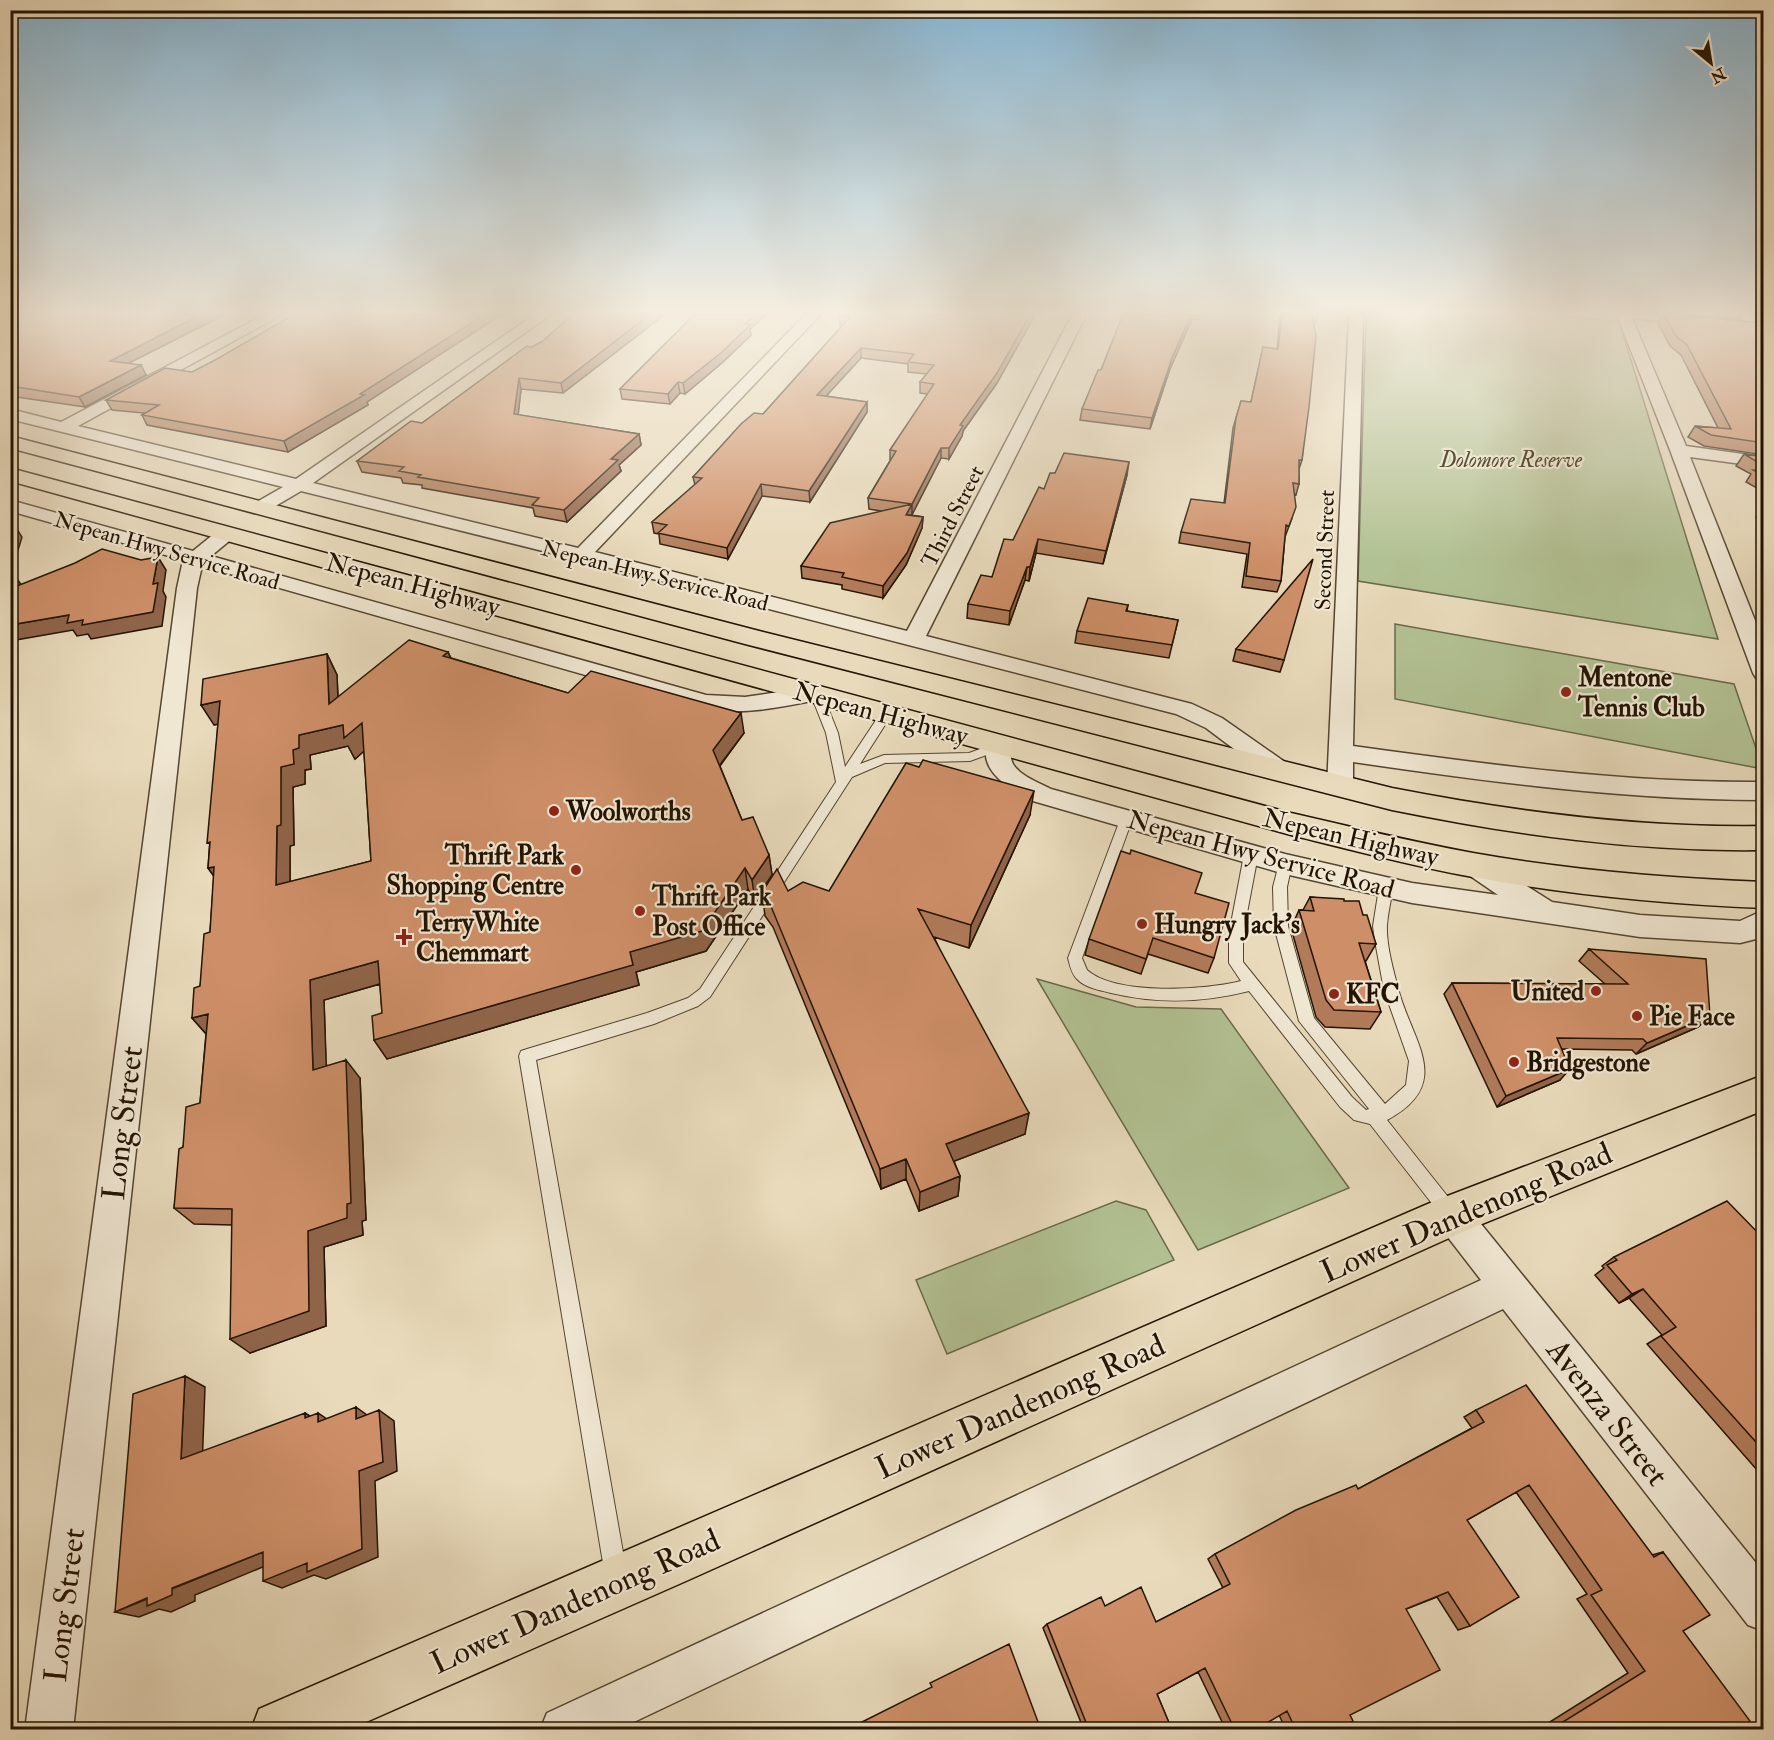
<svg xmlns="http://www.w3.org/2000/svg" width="1774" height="1740" viewBox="0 0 1774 1740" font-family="'IM FELL Double Pica',serif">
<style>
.green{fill:#b2c193;stroke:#6a6a4a;stroke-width:1.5}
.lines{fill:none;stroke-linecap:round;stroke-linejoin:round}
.service-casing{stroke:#544530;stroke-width:2}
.minor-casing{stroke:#544530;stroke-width:3}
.primary-casing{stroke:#231301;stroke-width:3}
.trunk-casing{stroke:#231301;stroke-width:3}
.service{fill:#f0e7d3;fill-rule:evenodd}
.minor{fill:#f0e7d3;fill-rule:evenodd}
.primary{fill:#e8dabb;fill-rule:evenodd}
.trunk{fill:#e8dabb;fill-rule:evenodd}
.wall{fill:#b17b59;stroke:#231301;stroke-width:1.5;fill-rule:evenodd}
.shaded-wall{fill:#906449;stroke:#231301;stroke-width:1.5}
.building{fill:#ce8f68;stroke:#231301;stroke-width:1.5;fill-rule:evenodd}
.poi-dot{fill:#8f2418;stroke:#f0e7d3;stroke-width:2}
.labels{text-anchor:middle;stroke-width:4.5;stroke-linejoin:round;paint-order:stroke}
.far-park-label{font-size:22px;font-style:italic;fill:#555034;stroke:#f0e7d3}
.far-street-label{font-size:22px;fill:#231301;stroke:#f0e7d3}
.street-label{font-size:26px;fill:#231301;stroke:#f0e7d3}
.poi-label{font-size:26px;font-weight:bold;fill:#231301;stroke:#f0e7d3;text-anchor:start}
.near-street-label{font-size:32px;fill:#231301;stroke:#f0e7d3}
</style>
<rect width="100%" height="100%" fill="#e8dabb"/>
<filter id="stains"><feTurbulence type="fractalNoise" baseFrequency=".00333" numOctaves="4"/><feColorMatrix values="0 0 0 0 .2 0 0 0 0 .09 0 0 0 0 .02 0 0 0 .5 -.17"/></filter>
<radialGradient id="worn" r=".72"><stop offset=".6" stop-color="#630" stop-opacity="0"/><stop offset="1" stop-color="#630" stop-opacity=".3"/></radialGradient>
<!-- green -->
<path class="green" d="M1366 315H1550L1619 322 1718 639 1358 581Z
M1395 624 1734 684 1763 769 1395 699Z
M1037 979 1136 1007 1221 1009 1349 1188 1198 1250Z
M1116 1201 1146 1210 1174 1260 947 1354 916 1280Z"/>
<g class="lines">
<defs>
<path id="service" d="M817 691 823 695 838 733 845 767 882 711 886 710 892 714 860 764 884 755 969 753 999 742 1005 746 1003 749 970 761 885 763 852 777 710 997 698 1006 654 1024 536 1060 627 1575 624 1583 616 1586 608 1583 605 1575 519 1056 521 1051 527 1049 647 1013 688 998 700 989 836 782 826 733 811 695Z
M1126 815 1132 820 1082 958 1087 970C1116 996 1206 990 1241 981L1229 963V934L1244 855 1246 852H1256L1258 855 1243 934V962L1352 1097 1366 1110 1369 1109 1299 1021 1274 926 1273 887 1280 860H1290L1292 864 1287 887 1288 926 1314 1018 1385 1104 1406 1085 1409 1061 1384 990 1375 941 1373 926 1379 888 1381 884H1391L1393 888C1391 900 1388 912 1387 925 1386 944 1393 969 1398 988 1411 1041 1456 1083 1387 1120L1456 1207 1459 1213 1456 1219 1450 1222 1444 1219 1370 1124 1354 1120 1340 1107 1249 991C1202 1003 1158 1004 1111 993 1100 990 1085 988 1077 979 1071 973 1070 965 1068 958L1120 820Z"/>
<path id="minor" d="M264 315H281L78 426 296 479 534 315H550L313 483 578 548 805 315H820L595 552 907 631 1072 315H1086L926 636 1192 704 1222 718 1292 767 1295 773 1292 779 1283 781 1274 779 1206 728 1176 714 575 559 301 491 267 511H255L252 507 255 503 283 487 10 419V409L61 422Z
M1349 315H1363L1353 746C1490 765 1625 783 1764 782V800C1625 800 1490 782 1353 762V787L1349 793 1340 796 1331 793 1327 787Z
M1617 315H1677L1702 318 1704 321 1697 325 1632 318 1686 446 1764 457V467L1690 457 1764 643V680L1756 678 1753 673 1670 450Z
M10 500 193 551 220 529H234L236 533 234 537 211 556 706 695 745 697 812 687 820 689 823 694 820 699 812 701C776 708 742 715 705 709L202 566 197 588 73 1730H25L177 588 183 560 10 511Z
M999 738 1008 740C1012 748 1009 756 1013 764 1020 776 1039 783 1051 789L1285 854 1412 883 1498 895 1463 871 1459 864 1463 857 1472 854 1481 857 1552 902 1640 915 1740 921 1764 910V937L1740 943 1640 937 1412 903 1285 874 1033 801C1013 792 973 768 990 740Z
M1452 1198 1464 1203 1764 1573V1631L1748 1625 1503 1309 617 1730H540L547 1713 1481 1280 1440 1227 1434 1215 1440 1203Z"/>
<path id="primary" d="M1739 315H1764V326L1741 319Z"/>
<path id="trunk" d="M10 436 763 632 1392 788C1515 812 1638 828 1764 826V850C1637 852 1515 835 1392 810L745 644 10 448Z
M10 468 1291 813C1352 827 1412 842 1473 853 1569 870 1666 878 1764 882V908C1666 904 1569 895 1473 877 1412 866 1352 850 1291 835L10 481Z
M1764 1075V1110L1467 1230 686 1581 348 1730H251L259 1709 1437 1200Z"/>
</defs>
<!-- service casing -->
<use href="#service" class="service-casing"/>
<!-- minor casing -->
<use href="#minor" class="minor-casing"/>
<!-- primary casing -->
<use href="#primary" class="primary-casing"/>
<!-- trunk casing -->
<use href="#trunk" class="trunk-casing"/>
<!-- service -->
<use href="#service" class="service"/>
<!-- minor -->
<use href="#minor" class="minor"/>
<!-- primary -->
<use href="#primary" class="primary"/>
<!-- trunk -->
<use href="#trunk" class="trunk"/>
</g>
<!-- wall -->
<path class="wall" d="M10 315H224L129 363 146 375 85 407 10 396Z
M572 315H664L563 393 521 389 518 415 639 434 641 445 619 465 621 471 567 522 535 516 533 508 422 488V485L403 483 401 478 362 472 357 461 422 423 532 347 543 341Z
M694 315H766L750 329 751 335 723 362 685 394 680 393 670 404 622 399 620 389Z
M840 315H1035L997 383 963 431 962 436 949 459 941 458 911 515 923 517 922 528 906 565 883 598 842 589V585L802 578 801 566 881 511 869 509 868 498 890 461V450L928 394 920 393V382L927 374 908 372V364L861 358 826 396 867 402V412L810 502 762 496 728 559 660 544 659 534 654 533 652 522 695 485 693 477 763 414 842 326 840 325Z
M1123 315H1200L1199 320 1192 319 1170 369 1150 429 1080 420 1082 409 1101 370Z
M1280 315H1318L1315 323H1314L1302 460 1299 469V484L1296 495 1294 494 1292 518 1285 537 1281 581 1277 592 1242 587 1247 554 1179 543 1181 532 1224 503 1233 428 1241 401 1251 402 1263 347 1277 349Z
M1662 315H1680L1750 322H1764V455L1704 446 1688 437 1695 426 1718 428 1681 355 1670 346 1658 323Z
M1682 315H1741L1739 319Z
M106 400 367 402 368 405 288 452 147 425 142 415 144 413 112 410Z
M1744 454 1764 457V492L1746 482 1751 474 1736 466Z
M1055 473 1127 475 1103 564 1036 553 1029 581 1025 580 1009 625 967 618 968 604 992 577 1044 489Z
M1764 506V528L1756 517Z
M1128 605 1127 611 1178 620 1169 658 1075 643 1077 631Z
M1236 649 1284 660 1280 672 1233 661Z
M448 652 451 658 568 693 744 733 720 766 742 820 769 855 772 875 755 900 748 889 706 951 636 972 639 985 387 1059 374 1040 382 1013 380 984 324 1000 326 1065 360 1078 366 1220 362 1221 363 1235 324 1247 326 1326 250 1353 232 1225 194 1224 174 1208 183 1147 200 1103 206 1034 192 1018 200 986 210 932 214 876 208 868 218 724 214 725 327 654 337 675 338 697ZM348 746 355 759 364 751 371 861 290 882V846L294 845 293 787 305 784V770L311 769 310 755Z
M1030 815 969 948 934 937 1025 1134 954 1161 960 1176 958 1196 919 1211 906 1179 881 1189 773 927 765 916 762 892 829 891Z
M1195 893 1214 958 1208 973 1148 954 1141 974 1085 955 1089 939Z
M1310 897 1344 901 1363 915 1376 944 1366 961H1365L1381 1012 1370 1029 1325 1027 1316 1017 1291 928 1299 910H1303Z
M1589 949 1710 1016 1698 1027 1636 1054 1632 1050 1562 1049 1560 1080 1497 1107 1444 994 1452 983 1605 984 1579 961Z
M1764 1239V1478L1647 1344 1662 1335 1629 1298 1619 1303 1595 1275 1604 1268 1602 1266 1614 1257Z
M1476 1410 1652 1555 1663 1552 1683 1631 1737 1730H1537L1628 1673 1577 1599 1587 1594 1516 1492 1467 1520 1470 1626 1458 1630 1437 1597 1406 1609 1350 1715 1338 1730H1286L1279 1715 1255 1730H1226L1198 1672 1157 1694 1172 1730H1084L1043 1628 1047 1624 1105 1606 1156 1622 1223 1588 1208 1559 1215 1554 1358 1489 1472 1428 1464 1417Z"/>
<!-- shaded-wall -->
<path class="shaded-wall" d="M200 315H224L115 370 110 361Z
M484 315H501L367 402 368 405 288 452 284 441Z
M649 315H664L563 393 561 383Z
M755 315H766L750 329 751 335 723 362 685 394 683 383Z
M1030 315H1035L997 383 963 431 962 436 949 459V448L960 425Z
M1191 315H1193L1192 319 1170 369 1150 429 1152 418 1172 358Z
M861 348V358L817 406V395Z
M141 365 146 375 85 407 79 397Z
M519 378 521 389 517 425 514 414Z
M678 382 680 393 670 404 668 394Z
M867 402V412L810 502 809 491Z
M639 434 641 445 619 465 621 471 567 522 564 510 611 459Z
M941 448V458L912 515V504Z
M1129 462 1127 475 1103 564 1106 551Z
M761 484 762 496 728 559 727 548Z
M912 504V515H906Z
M923 517 922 528 906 565 883 598V586Z
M13 523 22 537 10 576V530Z
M1038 539 1036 553 1029 581 1030 567Z
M158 557 166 570 163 591 166 597 162 626 91 639 88 634 77 636 73 630 16 640 10 662V625L69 615 83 620 153 584Z
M1027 567 1025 580 1009 625 1010 611Z
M15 576 25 590H10Z
M448 652 456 672 443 656Z
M327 654 337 675 339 724 329 704Z
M220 701 232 721 214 725 201 705Z
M741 713 744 733 716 770 713 750Z
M362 723 372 744 355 759 348 746 310 755 311 769 305 770V784L293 787 294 845 290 846V905L276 885 277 826 281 767 293 750 299 735 343 725Z
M1034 791 1030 815 969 948 971 925Z
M769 855 772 875 755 900 752 880Z
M214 867 223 889 208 868Z
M745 868 748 889 706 951 636 972 639 985 387 1059 374 1040 630 952Z
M378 961 390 981 324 1000 327 1088 313 1070 310 980Z
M208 1014 209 1037 192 1018Z
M1710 1016 1698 1027 1636 1054 1647 1043Z
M346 1060 360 1078 366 1220 362 1221 363 1235 324 1247 326 1326 250 1353 230 1339 308 1231 347 1204Z
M1570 1069 1560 1080 1497 1107 1506 1096Z
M1029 1113 1025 1134 944 1165 946 1144Z
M906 1159V1179L881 1189 880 1169Z
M960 1176 958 1196 919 1211 920 1192Z
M1643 1289 1629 1298 1619 1303 1632 1294Z
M185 1376 205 1387 202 1469 181 1459Z
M356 1407 371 1418 356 1419Z
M379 1410 394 1421 397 1471 375 1481 378 1557 326 1579 314 1575 282 1588 263 1581 359 1471Z
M305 1413 318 1421V1413L334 1424V1432L305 1418Z
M263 1552 282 1559 195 1595V1601L171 1612 159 1609 139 1617 115 1612Z"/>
<!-- building -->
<path class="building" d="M10 315H200L110 361 141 365 79 397 10 386Z
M293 315H484L360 394 364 395 284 441 142 415 159 405 106 400 165 368 192 372 217 359Z
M572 315H649L561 383 519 378 514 414 639 434 611 459 618 460 564 510 532 505 539 498 418 477 421 475 399 471 404 467 357 461 411 421 422 423 527 346 532 347 543 341Z
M694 315H755L744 324 750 325 722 352 683 383 678 382 668 394 620 389Z
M840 315H1030L997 373 960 425 963 426 949 448H941L912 504 868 498 896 451 890 450 934 384 920 382 934 365 908 362 914 354 861 348 817 395 867 402 809 491 761 484 727 548 658 533 667 525 652 522 702 478 693 477 741 424 754 413 763 414 850 317 840 316Z
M1123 315H1191L1172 358 1152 418 1082 409 1098 370H1101Z
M1282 315H1312L1316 336 1309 407 1302 460H1299V484L1293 483 1296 507 1289 526 1286 525 1281 581 1246 576 1250 543 1181 532 1191 499 1225 503 1236 418 1241 401 1251 402 1263 347 1278 349Z
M1664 315H1680L1750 322 1761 321 1764 322V443L1711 435 1695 426 1731 429 1687 345 1676 336Z
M1064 453 1129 462 1106 551 1038 539 1030 567H1027L1010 611 968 604 981 575 992 577 1004 539 1013 540 1039 487 1044 489 1050 473H1055Z
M1744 454 1764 457V466Z
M1764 469V476L1753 470Z
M912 504 906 515 923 517 907 553 883 586 842 577 844 573 801 566 830 523Z
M102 549 141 560 158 557 153 584 158 583 153 612 82 625 83 620 67 623 69 615 10 625V577L15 576 12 588 75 563Z
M1313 559 1284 660 1236 649Z
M1088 598 1128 605 1126 611 1178 620 1172 645 1077 631Z
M409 640 448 652 443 656 568 693 591 671 741 713 713 750 742 820 753 817 769 855 752 880 745 868 702 931 630 952 633 965 374 1040 372 1016 382 1013 378 961 310 980 313 1070 346 1060 351 1203 347 1204V1218L308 1231 309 1311 230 1339 232 1209 174 1208 179 1149 183 1147 186 1107 200 1103 208 1014 192 1018 194 988 200 986 204 934 210 932 214 867 208 868 210 842 207 843 220 701 201 705 203 679 327 654 329 704ZM362 723 371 861 276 885 277 826 281 825V767L294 764 293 750 299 748V735L343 725 344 738Z
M923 760 1034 791 971 925 918 909 1029 1113 946 1144 960 1176 920 1192 906 1159 880 1169 770 904 762 892 777 869 788 891 803 882 829 891 906 763 919 767Z
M1131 850 1202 873 1195 893 1229 903 1214 958 1153 938 1146 959 1089 939 1121 851 1130 854Z
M1310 897 1344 899V901H1359L1363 915H1367L1376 944 1359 943 1381 1012 1334 1010 1326 1000 1299 910 1314 911Z
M1589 949 1706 959 1710 1016 1647 1043 1643 1039 1557 1038 1570 1069 1506 1096 1452 983 1628 984Z
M1727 1201 1764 1239V1451L1661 1336 1676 1327 1643 1289 1632 1294 1607 1265 1617 1260 1614 1257Z
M185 1376 181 1459 305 1413V1418L318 1413V1422L356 1407V1419L379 1410 383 1462 359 1471 362 1549 307 1572V1563L263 1581V1552L172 1588V1595L147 1606V1598L115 1612 133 1394Z
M1526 1385 1654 1557 1663 1552 1710 1615 1683 1631 1750 1721 1737 1730H1550L1645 1671 1591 1595 1602 1590 1529 1485 1467 1520 1519 1597 1470 1626 1448 1592 1406 1609 1440 1670 1350 1715 1353 1721 1338 1730H1296L1287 1711 1255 1730H1235L1205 1668 1157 1694 1172 1730H1089L1047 1624 1101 1597 1105 1606 1141 1587 1156 1622 1230 1584 1215 1554 1296 1510 1356 1485 1358 1489 1484 1422 1476 1410Z
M1009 1644 1041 1730H846L932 1687 930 1683Z"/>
<!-- sky -->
<linearGradient id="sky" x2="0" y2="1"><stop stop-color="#87b6d3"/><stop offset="0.56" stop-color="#f5eee0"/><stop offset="1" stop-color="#f5eee0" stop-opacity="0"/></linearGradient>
<rect width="1774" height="559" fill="url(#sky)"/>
<!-- markers -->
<g class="poi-dot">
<circle cx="1566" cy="692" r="6"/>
<circle cx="554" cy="811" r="6"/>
<circle cx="576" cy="870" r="6"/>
<circle cx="640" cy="911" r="6"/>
<circle cx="1142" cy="924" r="6"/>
<path d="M401 928h6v6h6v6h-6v6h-6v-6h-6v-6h6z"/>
<circle cx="1596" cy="991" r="6"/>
<circle cx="1334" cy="994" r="6"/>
<circle cx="1637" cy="1016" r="6"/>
<circle cx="1514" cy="1062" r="6"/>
</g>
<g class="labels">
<!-- far-park labels -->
<g class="far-park-label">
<text x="1511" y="467">Dolomore Reserve</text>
</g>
<!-- far-street labels -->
<g class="far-street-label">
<text transform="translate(952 516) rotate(-63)" y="8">Third Street</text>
<text transform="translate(167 550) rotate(16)" y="8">Nepean Hwy Service Road</text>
<text transform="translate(1324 550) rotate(-88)" y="8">Second Street</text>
<text transform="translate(655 575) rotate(14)" y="8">Nepean Hwy Service Road</text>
</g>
<!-- street labels -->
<g class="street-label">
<text transform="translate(413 584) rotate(15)" y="9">Nepean Highway</text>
<text transform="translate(881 713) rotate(15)" y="9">Nepean Highway</text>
<text transform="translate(1351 837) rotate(13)" y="9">Nepean Highway</text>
<text transform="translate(1261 854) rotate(15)" y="9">Nepean Hwy Service Road</text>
</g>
<!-- poi labels -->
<g class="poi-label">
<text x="1578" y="686">Mentone<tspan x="1578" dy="30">Tennis Club</tspan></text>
<text x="566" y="820">Woolworths</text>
<text x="564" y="864" text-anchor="end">Thrift Park<tspan x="564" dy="30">Shopping Centre</tspan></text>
<text x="652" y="905">Thrift Park<tspan x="652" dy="30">Post Office</tspan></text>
<text x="416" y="931">TerryWhite<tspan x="416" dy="30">Chemmart</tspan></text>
<text x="1154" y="933">Hungry Jack's</text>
<text x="1584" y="1000" text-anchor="end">United</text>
<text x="1346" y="1003">KFC</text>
<text x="1649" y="1025">Pie Face</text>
<text x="1526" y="1071">Bridgestone</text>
</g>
<!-- near-street labels -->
<g class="near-street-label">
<text transform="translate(122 1123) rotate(-83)" y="11">Long Street</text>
<text transform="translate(1466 1212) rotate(-23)" y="11">Lower Dandenong Road</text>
<text transform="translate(1020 1406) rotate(-24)" y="11">Lower Dandenong Road</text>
<text transform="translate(1608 1412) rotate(52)" y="11">Avenza Street</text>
<text transform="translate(575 1601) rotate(-24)" y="11">Lower Dandenong Road</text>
<text transform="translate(64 1605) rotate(-83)" y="11">Long Street</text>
</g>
</g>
<!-- margin -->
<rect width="1774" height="1740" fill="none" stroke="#e8dabb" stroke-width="36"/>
<rect x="12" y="12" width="1750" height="1716" fill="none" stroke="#231301" stroke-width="3"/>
<rect x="18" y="18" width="1738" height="1704" fill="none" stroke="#231301" stroke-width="1.5"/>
<!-- north arrow -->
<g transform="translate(1711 63) rotate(150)" stroke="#f0e7d3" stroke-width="4.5" paint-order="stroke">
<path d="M0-4.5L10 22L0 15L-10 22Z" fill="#231301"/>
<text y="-9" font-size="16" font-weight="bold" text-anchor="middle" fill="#231301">N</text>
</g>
<rect width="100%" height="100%" filter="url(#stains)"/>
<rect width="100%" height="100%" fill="url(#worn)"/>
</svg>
